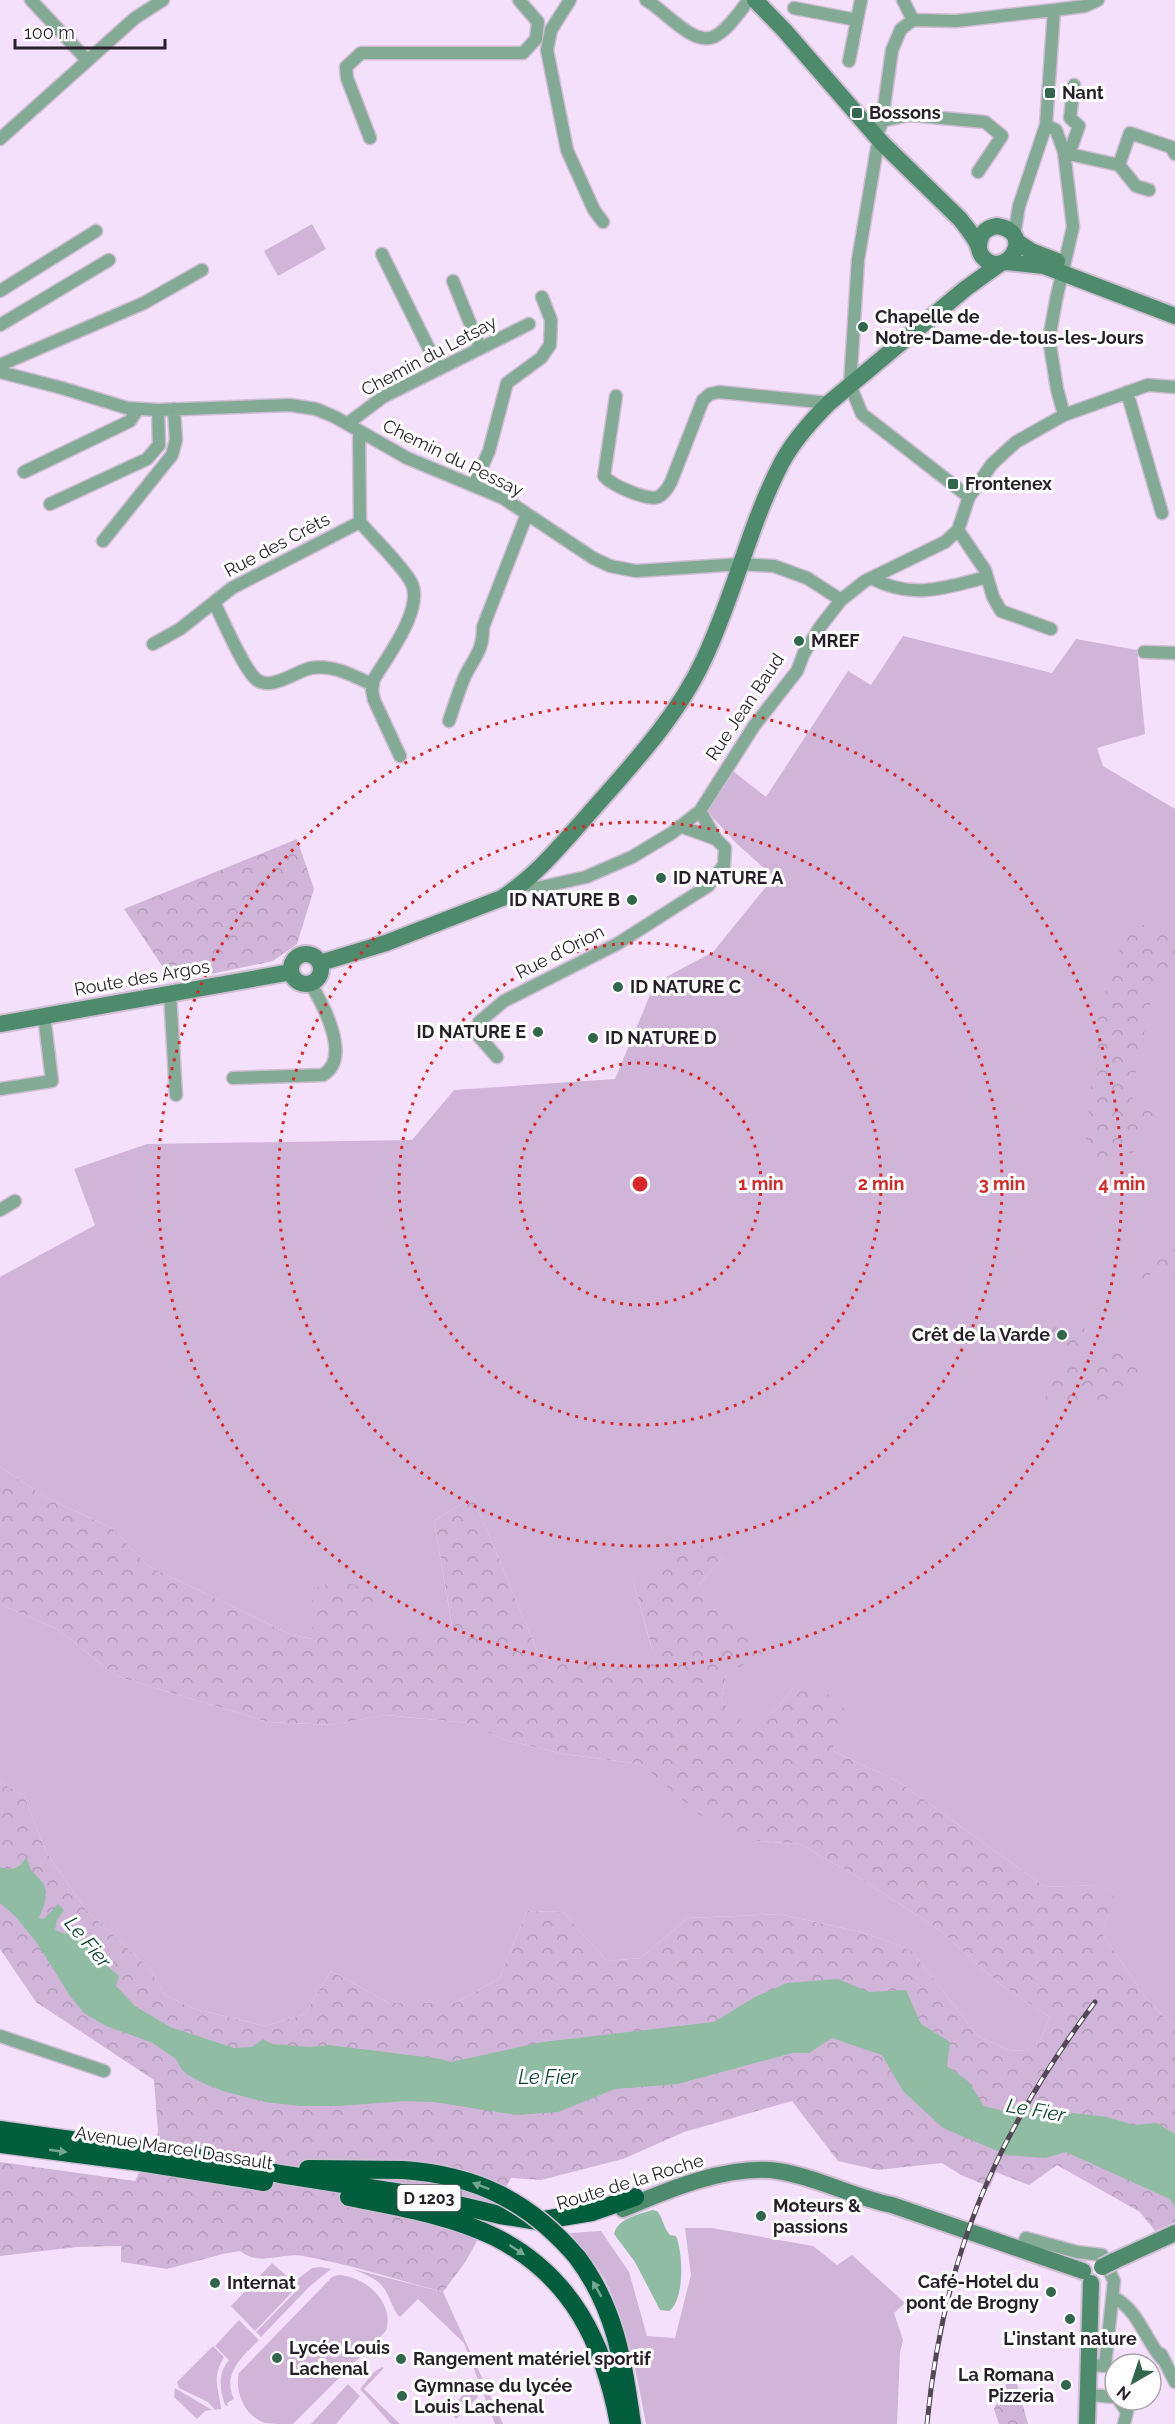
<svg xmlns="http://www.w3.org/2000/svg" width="1175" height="2424" viewBox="0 0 1175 2424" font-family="Raleway,sans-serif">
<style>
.green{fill:#d0b5d8}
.forest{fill:url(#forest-crowns)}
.water{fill:#8fbca3}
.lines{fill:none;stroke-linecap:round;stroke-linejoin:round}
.street-casing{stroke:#cfbdd4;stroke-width:15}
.secondary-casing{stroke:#cfbdd4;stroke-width:20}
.highway-casing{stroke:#cfbdd4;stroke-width:21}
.street{stroke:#83aa94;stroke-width:12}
.secondary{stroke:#4e8b6c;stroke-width:16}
.highway{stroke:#025e3d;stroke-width:18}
.rail-casing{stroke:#534856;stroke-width:5}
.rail{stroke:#fff;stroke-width:3;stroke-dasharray:9;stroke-linecap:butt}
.secondary-bridge-casing{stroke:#cfbdd4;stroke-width:20;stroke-linecap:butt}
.highway-bridge-casing{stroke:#cfbdd4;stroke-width:21;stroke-linecap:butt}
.secondary-bridge{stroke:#4e8b6c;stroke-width:16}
.highway-bridge{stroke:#025e3d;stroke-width:18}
.oneway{fill:#74a694}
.ring{fill:none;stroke:#d62828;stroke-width:3;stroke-dasharray:3 6}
.poi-dot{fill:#32674d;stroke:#fff;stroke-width:2}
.labels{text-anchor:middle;stroke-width:6;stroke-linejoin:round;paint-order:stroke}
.shield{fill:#fff;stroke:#686269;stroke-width:1.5}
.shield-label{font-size:16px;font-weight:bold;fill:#271f29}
.poi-label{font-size:18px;font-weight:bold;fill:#271f29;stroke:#fff;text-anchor:start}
.street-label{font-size:18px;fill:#271f29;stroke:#fff}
.water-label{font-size:20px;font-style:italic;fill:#0d452e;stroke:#fff}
.centre{fill:#d62828;stroke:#fff;stroke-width:3}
.ring-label{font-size:18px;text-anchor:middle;font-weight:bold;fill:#d62828;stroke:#fff;stroke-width:6;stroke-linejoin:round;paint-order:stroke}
</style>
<defs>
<pattern id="forest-crowns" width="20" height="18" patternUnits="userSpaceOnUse" patternTransform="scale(1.5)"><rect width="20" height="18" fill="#d0b5d8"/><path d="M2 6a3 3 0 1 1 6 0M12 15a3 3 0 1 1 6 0" fill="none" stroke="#b39bb9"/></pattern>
</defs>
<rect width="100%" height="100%" fill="#f4e0fa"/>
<!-- green -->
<path class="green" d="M312 224 326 249 278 276 264 251Z
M903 636 1052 673 1076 639 1137 650 1145 734 1097 748 1103 766 1175 809V2029L1145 1997 1102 1933 1114 1892 1092 1885 1045 1887 899 1782 831 1750 793 1688 775 1711 749 1729 721 1701 726 1674 722 1612 699 1584 723 1557 633 1580 652 1650 638 1666 540 1658 473 1497 434 1521 453 1632 313 1639 292 1635 148 1566 112 1528 47 1498 0 1467V1277L95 1225 74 1169 147 1144 412 1140 454 1090 615 1079 655 983 713 952 774 877 736 843 706 810 733 771 766 797 848 671 871 685Z
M0 1604 59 1630 116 1676 268 1722 332 1725 384 1715 469 1723 502 1739 563 1754 641 1764 666 1784 758 1841 800 1844 861 1879 938 1929 1001 1985 1050 2017 1041 2039 1027 2051 1008 2050 978 2036 911 1950 861 1932 779 1914 688 1918 641 1958 607 1961 563 1912 527 1911 499 1979 455 2003H389L331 1971 305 2014 265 2026 195 2009 165 1995 150 1969 86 1910 46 1852 24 1796 0 1782Z
M685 2228H711L813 2246 837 2265 852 2255 905 2303 894 2313 903 2340 900 2353 897 2424H646C637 2375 628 2327 606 2282 597 2264 581 2249 570 2233L601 2231 629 2272 647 2336 675 2338 691 2275Z
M272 2263 298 2286 255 2331 231 2306Z
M320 2267 331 2269 309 2287 261 2337 256 2332 300 2287 295 2281 312 2268Z
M353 2269 443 2292 503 2424H495L464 2343 418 2299 400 2317C394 2313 390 2296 383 2287 376 2278 364 2274 353 2269Z
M338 2275C365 2276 395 2302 386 2331L293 2424C285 2424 273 2424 265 2423 245 2417 234 2391 239 2373L332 2277Z
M239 2320 259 2340C242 2357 222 2373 234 2399L227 2403 228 2406 225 2405C220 2389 217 2374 229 2360L215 2346Z
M213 2346 224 2357C211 2379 219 2387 221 2409L215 2410 208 2402 179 2388 177 2382Z
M382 2367 384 2368 364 2389 400 2424H391L360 2389 374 2372Z
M473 2383 478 2397 456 2419 449 2411Z
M348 2384 360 2396 336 2424H311Z
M175 2388 212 2410 205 2411 197 2419 174 2397Z"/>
<!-- forest -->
<path class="forest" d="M297 839 314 889 297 944 273 961 173 982 124 909Z
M1133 920 1168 937 1175 930V955L1151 1002 1132 1089 1133 1115 1151 1107 1166 1112 1161 1124C1145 1129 1141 1135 1139 1151L1120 1155 1100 1164 1085 1152 1097 1023 1114 962Z
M1175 1248V1275L1162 1268 1133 1285 1129 1280 1159 1249 1170 1253Z
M1081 1317 1085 1327 1080 1345 1067 1351 1049 1340 1032 1338 1029 1328 1043 1319 1062 1331Z
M1116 1351 1131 1358 1142 1374 1130 1391 1094 1405C1078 1397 1065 1401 1049 1407L1045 1399 1051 1372 1068 1365 1092 1366Z
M0 1467 47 1498 112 1528 148 1566 292 1635 312 1639V1589L342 1579 374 1594 375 1635 453 1631 434 1521 473 1497 540 1658 637 1666 652 1649 633 1580 710 1542 723 1557 699 1584 763 1654 726 1674 721 1701 749 1728 775 1711 793 1688 834 1696 849 1717 831 1750 899 1782 1045 1887 1092 1885 1115 1892 1102 1933 1145 1997 1175 2029V2222L1155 2231 1140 2212 1057 2165 1029 2185 996 2172 990 2187 961 2175 942 2163 878 2170 838 2161 792 2101 684 2132 623 2159 541 2180 511 2178 466 2261 443 2292C398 2280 349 2264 303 2256 281 2252 260 2267 240 2251L223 2254 167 2269 121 2262V2246L77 2247 0 2256V2162L135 2181 158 2132 154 2080 36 2002 0 1949V1782L24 1796 46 1852 86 1910 150 1969 165 1995 195 2009 265 2026 305 2014 331 1971 389 2003H455L499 1979 527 1911 563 1912 607 1961 641 1958 688 1918 779 1914 861 1932 911 1950 978 2036 1008 2050 1027 2051 1041 2039 1050 2017 1001 1985 938 1929 861 1879 800 1844 758 1841 700 1815 641 1764 563 1754 502 1739 468 1723 385 1715 332 1725 268 1722 116 1676 59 1630 0 1604Z
M1013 2370 1028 2424H999L994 2409Z"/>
<!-- water -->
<path class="water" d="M26 1857 31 1870 43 1883 46 1891 45 1902 39 1918 44 1919 58 1904 64 1910 57 1920 55 1930 65 1934 73 1928 93 1954 119 1976 116 1986 135 2006 170 2027 234 2048 252 2047 263 2039 272 2044 310 2047 329 2045 441 2059 451 2062 543 2042 714 2022 755 1997 787 1983 838 1979 869 1992 906 1990 921 2024 950 2042 947 2066 968 2081 984 2106 1003 2111 1011 2106 1107 2117 1134 2125 1157 2123 1175 2134V2207L1170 2199 1066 2152 1045 2158 1007 2155 943 2128 903 2091 882 2055 832 2038 809 2053H792L678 2084 615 2089 558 2112 517 2115 434 2102 406 2101 338 2106H300L265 2102 223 2091 205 2084 188 2075 182 2070 176 2059 151 2042 106 2026 84 2013 70 1996 37 1943 17 1918 0 1903V1867C11 1872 21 1868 26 1857Z
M652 2210 657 2211C663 2218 663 2227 670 2235L676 2236C683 2252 685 2300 669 2311L660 2310 635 2262 614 2234C618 2218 638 2215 652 2210Z"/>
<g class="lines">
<defs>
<path id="street" d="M31 0 87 60
M570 0 551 30 547 50 567 150 594 210 603 222
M646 0C665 10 695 50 717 35 729 28 740 11 749 0
M903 0 913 20
M794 8 857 20 849 61
M857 20 861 0
M882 121 909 115 985 122 1002 136 978 172
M1046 125 1056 130 1064 152 1073 227 1056 300 1049 339 1057 389 1064 415
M874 133 880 128 882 121 892 50 901 29 913 20 956 21 1054 10
M370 138 347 78 346 67 361 53H523L536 39 538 22 519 0
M0 139 135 18 163 0
M882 143 877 148 858 260 850 385 862 414 969 497
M1064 152 1069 154 1079 126 1070 118 1074 85
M1069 154 1119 165 1136 186 1149 190
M1119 165 1130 133 1171 147 1175 154
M1014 236 1019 206 1046 125 1054 10 1085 6 1098 0
M382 254 439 369
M453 281 480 348
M0 291 96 231
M0 325 109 260
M0 365 144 303 202 270
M0 372 62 388 127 408 158 410 290 405 316 409 335 417 407 458 503 498 593 558 610 566 636 571 741 564 774 566 807 578 841 600
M1127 392 1162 513
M616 396 604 476C611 485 647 501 658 497 664 494 668 488 671 482L703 400 710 394 719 392 829 403
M347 424 383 397 529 324
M359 431 360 522C374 539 401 564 411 582 425 608 387 657 374 679L372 690 374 700 400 756
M24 472 130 421 138 409
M474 485 489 451 507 383 541 358 550 345 551 320 542 297
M50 504 147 459 159 445 158 410
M958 530 985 570 993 597 1001 611 1051 629
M103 541 172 455 176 440 174 409
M871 578C912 600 945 588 987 577
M214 602C223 620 243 668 256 679 270 692 296 671 311 668 333 664 354 676 373 685
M153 644 180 629 232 588 360 522
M1144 652 1175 653
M449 721C454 706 459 690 465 676 475 656 483 651 483 627L527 514
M700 811 716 839
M525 883 537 888 586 877 632 857 672 833 700 811 754 726 797 671 804 653 820 627 841 600 865 581 945 542 958 530 969 497 992 464 1016 442 1064 415 1148 385 1175 387
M170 994 176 1095
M497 1057 476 1033 479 1022 504 1001 617 944 708 886 724 865 725 848 716 839 680 826
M233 1078 323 1075C352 1058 323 1004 310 983
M0 1089 52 1081 44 1015
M0 1210 15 1201
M0 2036 104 2071
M1021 2249 1026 2238 1077 2252 1102 2255 1114 2281 1105 2366 1090 2365
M1113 2297C1139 2310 1144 2339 1163 2360
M1161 2354 1175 2382
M1089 2395 1115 2397
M1119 2400 1127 2412 1124 2424"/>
<path id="secondary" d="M755 0 785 31 882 143 960 219C966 227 972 234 977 243 979 247 979 252 982 256 1003 283 1039 233 997 226 985 228 980 234 979 246
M1016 241 1031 251 1057 261
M1006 262 1044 266 1175 316
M291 969a15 15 0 1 1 30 0a15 15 0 1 1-30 0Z
M320 963 386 943 502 898C536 876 560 846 587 816 629 768 677 718 704 659 734 596 749 526 781 464 793 441 811 421 829 403L965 289 1001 263
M0 1024 291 972
M623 2209C667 2190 729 2164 778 2171 817 2177 853 2197 892 2205L1083 2271
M1114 2261 1175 2233
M1087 2424 1091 2283"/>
<path id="highway" d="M0 2130 220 2161 280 2174 420 2196 500 2215 538 2221 592 2212 635 2197
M0 2144 140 2162 264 2182
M308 2169 403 2170
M349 2197C398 2207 450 2215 495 2237 572 2276 604 2343 619 2424
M577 2257C616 2309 623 2362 632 2424"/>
</defs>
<!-- street casing -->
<use href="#street" class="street-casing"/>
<!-- secondary casing -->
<use href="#secondary" class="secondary-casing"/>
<!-- highway casing -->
<use href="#highway" class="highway-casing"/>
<!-- street -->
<use href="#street" class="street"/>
<!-- secondary -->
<use href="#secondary" class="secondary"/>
<!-- highway -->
<use href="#highway" class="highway"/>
<defs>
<path id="rail" d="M927 2424C943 2257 995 2136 1095 2002"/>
</defs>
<!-- rail casing -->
<use href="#rail" class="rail-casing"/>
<!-- rail -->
<use href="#rail" class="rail"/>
<defs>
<path id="secondary-bridge" d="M1102 2267 1114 2261"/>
<path id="highway-bridge" d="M403 2170C476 2175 529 2201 577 2257"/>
</defs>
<!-- secondary-bridge casing -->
<use href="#secondary-bridge" class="secondary-bridge-casing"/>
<!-- highway-bridge casing -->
<use href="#highway-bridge" class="highway-bridge-casing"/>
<!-- secondary-bridge -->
<use href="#secondary-bridge" class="secondary-bridge"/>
<!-- highway-bridge -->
<use href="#highway-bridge" class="highway-bridge"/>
</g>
<!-- one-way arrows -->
<defs><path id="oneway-solid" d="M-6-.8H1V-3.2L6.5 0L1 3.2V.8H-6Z" transform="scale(1.5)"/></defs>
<g class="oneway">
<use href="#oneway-solid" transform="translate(58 2151) rotate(8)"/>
<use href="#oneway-solid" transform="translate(481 2186) rotate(-159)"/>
<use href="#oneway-solid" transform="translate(517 2250) rotate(33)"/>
<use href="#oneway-solid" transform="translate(597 2289) rotate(-120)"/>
</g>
<!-- distance rings -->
<g class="ring">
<circle cx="640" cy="1184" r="121"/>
<circle cx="640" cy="1184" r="241"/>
<circle cx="640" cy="1184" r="362"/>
<circle cx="640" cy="1184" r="482"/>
</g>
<!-- markers -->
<g class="poi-dot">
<rect x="1044" y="87" width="12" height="12" rx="3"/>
<rect x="851" y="107" width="12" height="12" rx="3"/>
<circle cx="863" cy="327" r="6"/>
<rect x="947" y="478" width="12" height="12" rx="3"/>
<circle cx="799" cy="641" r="6"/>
<circle cx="661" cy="878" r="6"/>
<circle cx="632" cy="900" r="6"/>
<circle cx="618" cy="987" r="6"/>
<circle cx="538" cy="1032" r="6"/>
<circle cx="593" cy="1038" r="6"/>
<circle cx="1062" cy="1335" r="6"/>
<circle cx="761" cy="2216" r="6"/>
<circle cx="215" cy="2283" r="6"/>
<circle cx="1051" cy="2292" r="6"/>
<circle cx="1070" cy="2319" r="6"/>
<circle cx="277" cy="2358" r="6"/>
<circle cx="401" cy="2359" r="6"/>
<circle cx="1066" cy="2385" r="6"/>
<circle cx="402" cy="2396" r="6"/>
</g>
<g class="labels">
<!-- shield labels -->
<rect class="shield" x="397.5" y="2185" width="63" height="26" rx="4.5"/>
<g class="shield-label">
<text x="429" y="2204">D 1203</text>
</g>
<!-- poi labels -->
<g class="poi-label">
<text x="1062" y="99">Nant</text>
<text x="869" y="119">Bossons</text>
<text x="875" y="323">Chapelle de<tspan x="875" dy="21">Notre-Dame-de-tous-les-Jours</tspan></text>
<text x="965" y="490">Frontenex</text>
<text x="811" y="647">MREF</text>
<text x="673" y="884">ID NATURE A</text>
<text x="620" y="906" text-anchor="end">ID NATURE B</text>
<text x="630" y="993">ID NATURE C</text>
<text x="526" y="1038" text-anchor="end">ID NATURE E</text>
<text x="605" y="1044">ID NATURE D</text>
<text x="1050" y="1341" text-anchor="end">Crêt de la Varde</text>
<text x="773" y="2212">Moteurs &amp;<tspan x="773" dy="21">passions</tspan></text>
<text x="1039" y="2288" text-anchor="end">Café-Hotel du<tspan x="1039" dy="21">pont de Brogny</tspan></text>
<text x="227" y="2289">Internat</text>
<text x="1070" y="2345" text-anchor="middle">L'instant nature</text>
<text x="289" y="2354">Lycée Louis<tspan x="289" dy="21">Lachenal</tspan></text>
<text x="413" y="2365">Rangement matériel sportif</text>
<text x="1054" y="2381" text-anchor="end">La Romana<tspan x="1054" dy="21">Pizzeria</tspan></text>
<text x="414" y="2392">Gymnase du lycée<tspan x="414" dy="21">Louis Lachenal</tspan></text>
</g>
<!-- street labels -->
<g class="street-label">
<text transform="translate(429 356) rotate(-28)" y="6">Chemin du Letsay</text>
<text transform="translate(453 458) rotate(26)" y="6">Chemin du Pessay</text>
<text transform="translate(277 545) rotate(-28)" y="6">Rue des Crêts</text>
<text transform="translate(745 707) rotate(-56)" y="6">Rue Jean Baud</text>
<text transform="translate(560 952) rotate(-27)" y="6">Rue d’Orion</text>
<text transform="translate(142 978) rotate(-10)" y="6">Route des Argos</text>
<text transform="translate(174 2148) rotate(9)" y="6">Avenue Marcel Dassault</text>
<text transform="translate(630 2182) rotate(-17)" y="6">Route de la Roche</text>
</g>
<!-- water labels -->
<g class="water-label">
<text transform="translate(88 1942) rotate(50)" y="7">Le Fier</text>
<text x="548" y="2084">Le Fier</text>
<text transform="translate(1036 2110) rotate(10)" y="7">Le Fier</text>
</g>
</g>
<circle cx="640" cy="1184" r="9" class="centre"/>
<g class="ring-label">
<text x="761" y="1190">1 min</text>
<text x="881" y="1190">2 min</text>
<text x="1002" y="1190">3 min</text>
<text x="1122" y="1190">4 min</text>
</g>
<!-- north arrow -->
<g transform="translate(1133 2382) rotate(219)"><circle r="28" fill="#ffffff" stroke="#a9a5a9" stroke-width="1.5"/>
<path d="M0-4.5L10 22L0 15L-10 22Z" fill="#32674d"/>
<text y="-9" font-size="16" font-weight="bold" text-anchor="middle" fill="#271f29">N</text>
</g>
<!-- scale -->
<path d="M15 39v9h150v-9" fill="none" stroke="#271f29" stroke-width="3"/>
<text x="24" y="39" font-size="18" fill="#271f29" stroke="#ffffff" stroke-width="4.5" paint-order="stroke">100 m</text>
</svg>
